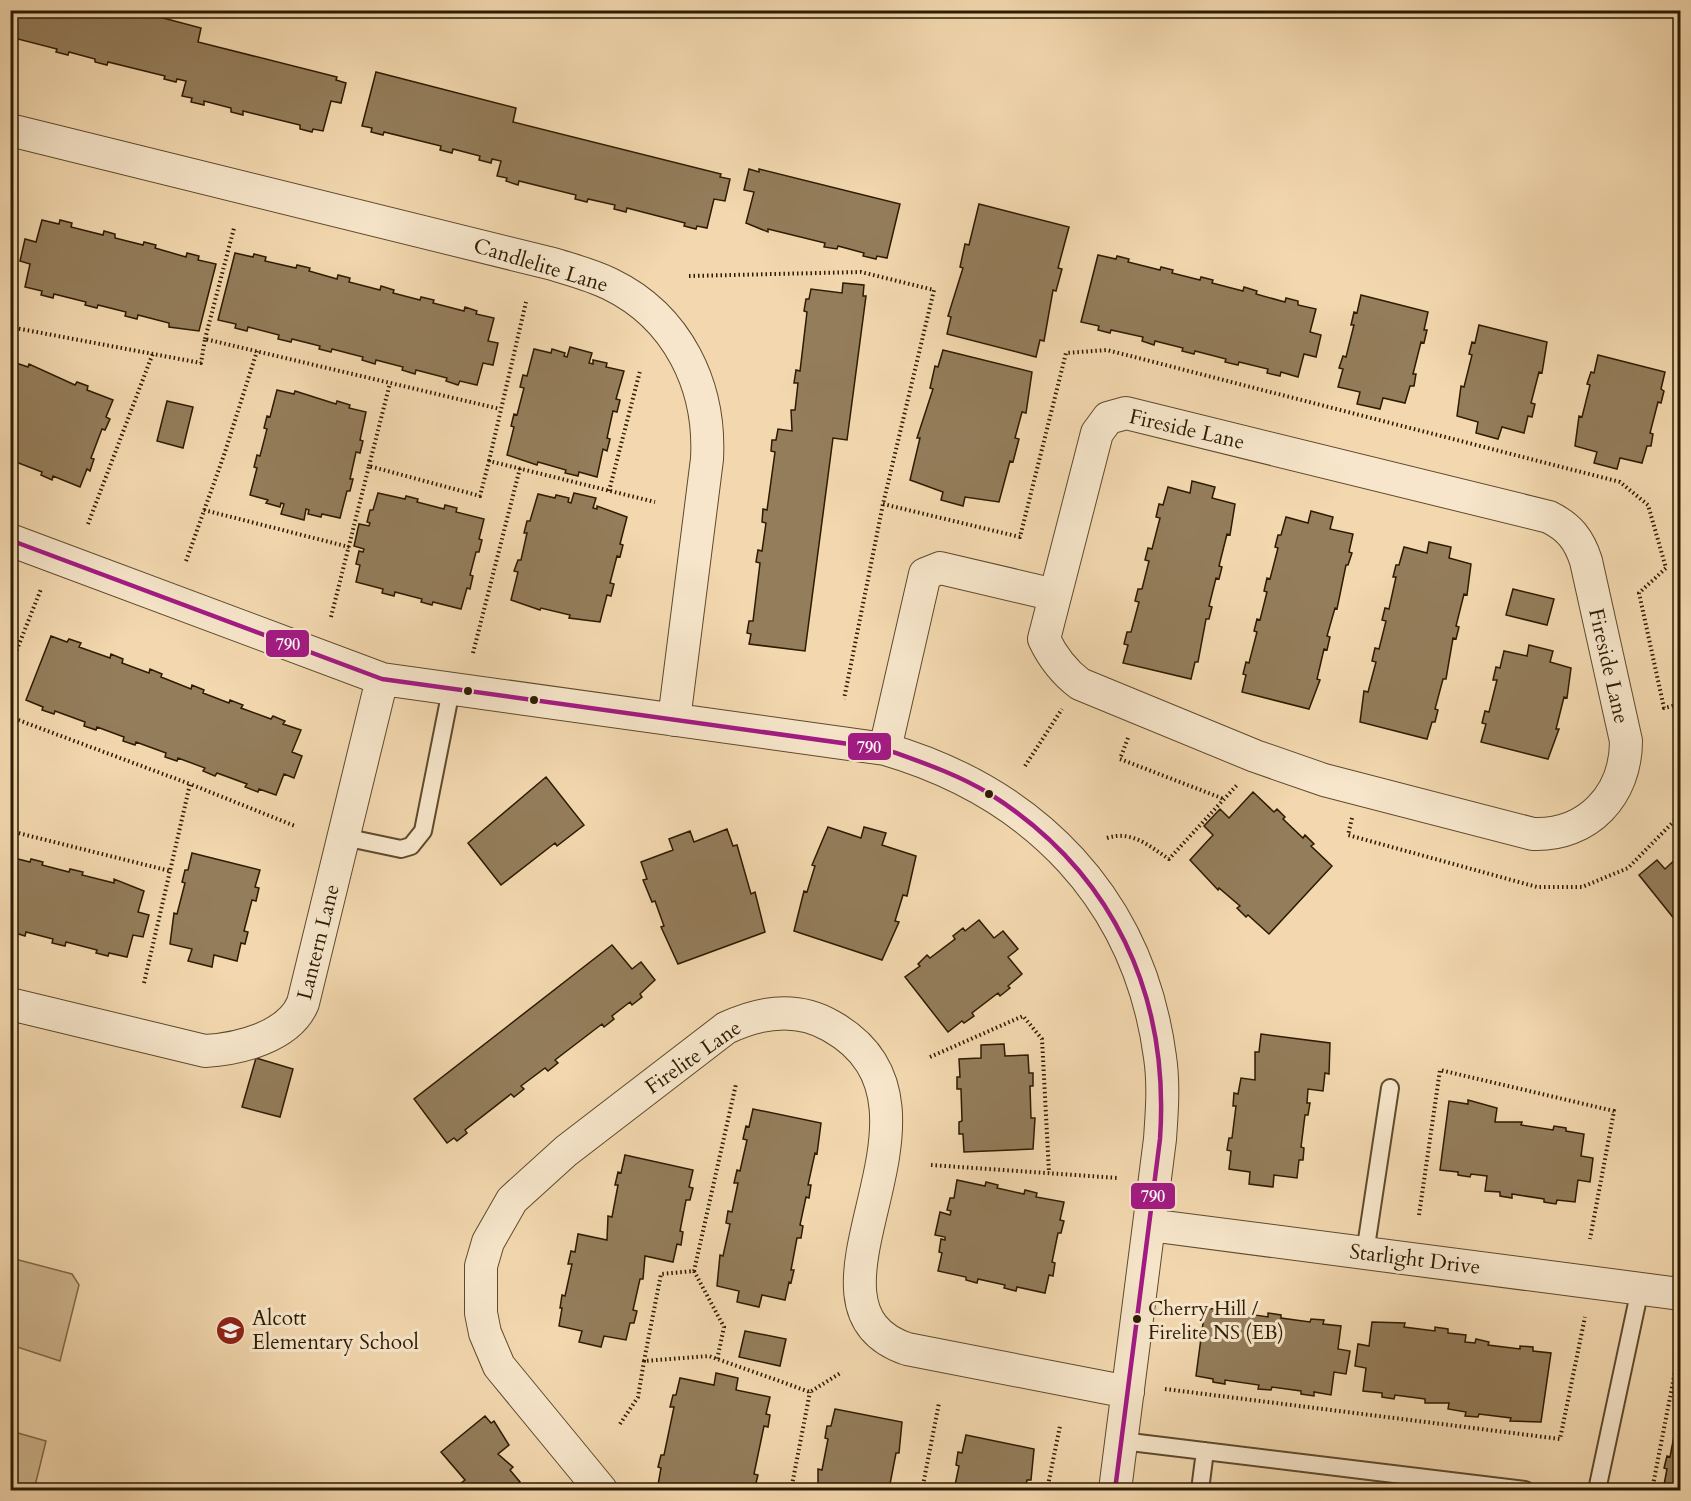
<svg xmlns="http://www.w3.org/2000/svg" width="1691" height="1501" viewBox="0 0 1691 1501" font-family="Cardo,serif">
<style>
.green{fill:#d1b891;stroke:#7f6a48;stroke-width:1.5}
.building{fill:#947d5b;stroke:#2d1b00;stroke-width:1.5}
.lines{fill:none;stroke-linecap:round;stroke-linejoin:round}
.service-casing{stroke:#5e4a2c;stroke-width:20}
.minor-casing{stroke:#5e4a2c;stroke-width:34}
.path{stroke:#2d1b00;stroke-width:4;stroke-dasharray:1.5 3;stroke-linecap:butt}
.service{stroke:#f7e6cb;stroke-width:16}
.minor{stroke:#f7e6cb;stroke-width:32}
.bus-1-casing{stroke:#f7e6cb;stroke-width:9}
.bus-1{stroke:#a31984;stroke-width:4.5}
.bus-dot{fill:#2d1b00;stroke:#f7e6cb;stroke-width:2}
.labels{text-anchor:middle;stroke-width:6;stroke-linejoin:round;paint-order:stroke}
.bus-label{font-size:20px;fill:#2d1b00;stroke:#f7e6cb;text-anchor:start}
.street-label{font-size:21px;fill:#2d1b00;stroke:#f7e6cb}
.poi-label{font-size:21px;fill:#2d1b00;stroke:#f7e6cb;text-anchor:start}
.line-badge{stroke:#f7e6cb;stroke-width:2}
.badge-label{font-size:16px;text-anchor:middle;font-weight:bold;fill:#fff}
</style>
<rect width="100%" height="100%" fill="#f3d8af"/>
<filter id="stains"><feTurbulence type="fractalNoise" baseFrequency=".00333" numOctaves="4"/><feColorMatrix values="0 0 0 0 .2 0 0 0 0 .09 0 0 0 0 .02 0 0 0 .5 -.17"/></filter>
<radialGradient id="worn" r=".72"><stop offset=".6" stop-color="#630" stop-opacity="0"/><stop offset="1" stop-color="#630" stop-opacity=".3"/></radialGradient>
<!-- green -->
<path class="green" d="M11 1258 72 1274 79 1285 60 1361 11 1345Z
M11 1431 46 1441 34 1490H11Z"/>
<!-- building -->
<path class="building" d="M10 10H133L201 28 198 42 337 77 336 80 346 83 341 103 331 101 323 131 313 129 312 132 300 129V125L243 111V115L231 112V108L204 101V105L191 102 192 98 182 96 186 81 177 79 176 82 164 79 165 76 108 62 107 65 95 62V59L69 52 68 55 56 52 57 49 10 37Z
M376 72 516 108 513 122 721 174 720 177 730 179 725 201 714 199 707 228 697 226 696 229 684 226 685 223 627 208 626 212 614 209 615 205 588 199 587 202 575 199 576 195 519 181 518 185 506 181 507 178 497 176 501 161 492 159 491 163 479 160 480 156 453 149 452 153 440 150 441 146 384 132 383 135 371 132 372 128 362 126Z
M749 169 759 172V169L900 204 887 258 877 256 876 259 863 256 864 253 838 246 837 249 824 247 825 243 768 229V232L746 223 754 192 744 190Z
M979 204 1069 227 1058 268 1062 269 1056 291 1053 290 1044 341 1040 340 1036 357 947 334 951 317 948 316 963 268 960 267 965 244 969 245Z
M42 220 59 224 60 220 72 223 71 227 103 235 104 231 115 234V238L143 245 144 242 156 245 155 248 186 257 187 253 199 256 198 260 216 264 199 331 169 327V323L138 315 137 319 125 316 126 312 98 305 97 308 85 305 86 302 54 294 53 298 41 295 42 291 25 287 30 264 20 261 25 239 36 242Z
M235 253 253 257 254 254 266 257 265 261 296 268 297 265 310 268 309 271 337 279 338 275 350 278 349 282 380 290 381 286 394 290 393 293 420 300 421 297 434 300 433 303 464 311 465 307 477 311 476 314 494 318 488 341 498 343 493 365 483 363 477 385 460 381 458 385 446 381 447 378 416 370 415 374 402 370 403 367 376 360 375 364 362 360 363 357 332 349 331 352 319 349 320 346 292 339 291 342 278 339 279 335 248 327 247 331 235 328 236 324 218 320Z
M1098 255 1116 259 1117 256 1129 259 1128 262 1160 270 1161 267 1173 270 1172 273 1200 280 1201 277 1213 280 1212 283 1243 291 1244 287 1257 291 1256 294 1285 302 1286 298 1298 301V305L1316 309 1310 332 1321 335 1316 357 1304 354 1298 377 1281 372 1280 376 1267 373 1268 369 1239 362 1238 365 1225 362 1226 359 1195 351 1194 354 1182 351 1183 348 1155 341 1154 345 1142 341 1143 337 1111 330 1110 333 1098 330 1099 326 1081 322Z
M843 283 864 285 863 296H866L847 440 833 438 805 651 749 644 751 634 747 633 749 621H753L760 563 756 562 758 550 762 551 766 523 762 522 763 509 767 510 775 452 771 451 772 440H776L778 429 792 431 791 410H795L798 383H794L796 370 800 371 807 312 804 311 806 299H809L811 289 842 293Z
M1361 295 1428 312 1424 330H1427L1424 343 1421 342 1413 374H1416L1414 386H1410L1405 403 1383 398 1380 409 1357 404 1360 392 1338 387 1343 369 1339 368 1343 356 1346 357 1354 325H1351L1354 312 1357 313Z
M1479 325 1547 342 1542 373 1539 372 1531 403 1535 404 1532 417 1528 416 1524 433 1502 427 1498 439 1476 433 1478 422 1457 416 1461 386 1464 387 1472 355 1469 354 1472 342 1475 343Z
M570 347 592 353 589 363 593 364V360L607 363 606 367 624 371 616 399 620 400 617 412 613 411 607 438 610 439 607 451 603 449 597 477 579 472 578 476 565 473 566 470 538 462 537 465 507 455 514 427 511 426 514 414 517 415 524 388 520 387 523 375 527 376 534 349 551 353 552 349 565 353 564 356 567 357Z
M943 350 1032 372 1026 413 1022 412 1015 438 1019 439 1013 462 1010 461 999 502 965 497 963 506 941 500 943 492 910 480 920 438H917L933 389 930 388 935 366 938 367Z
M1598 355 1665 372 1661 389 1664 391 1661 403 1658 402 1650 433 1653 434 1651 446H1647L1642 463 1620 458 1617 469 1594 463 1597 452 1575 446 1579 416 1582 417 1590 385 1587 384 1591 372 1594 373Z
M10 361 28 367 29 364 75 385 77 382 88 386 87 390 113 400 106 417 110 419 105 430 102 429 91 458 94 459 90 471 87 469 80 487 53 476 52 480 41 475 42 472 16 462 15 465 10 463Z
M277 390 294 394 295 391 336 404 337 401 350 405 349 408 366 412 360 440 363 441 360 453 356 452 350 479H353L350 491H347L340 518 322 514 321 517 308 514 309 510 306 509 304 520 281 514 284 504 281 503 280 507 266 503 268 500 250 495 257 468 254 467 257 455 260 456 267 429 264 428 267 416 270 417Z
M167 401 193 407 183 448 157 441Z
M1192 481 1215 487 1212 498 1235 504 1230 535 1227 534 1219 566 1222 567 1219 579 1216 578 1209 606 1212 607 1209 619H1206L1198 662H1195L1191 679 1123 663 1128 645 1124 644 1127 632H1131L1139 602 1135 601 1138 589H1142L1149 561 1145 560 1148 548 1152 549 1160 518 1156 517 1159 504 1163 505 1168 487 1190 493Z
M378 493 405 499 406 496 418 499 417 502 444 509 445 505 457 508 456 512 484 519 479 539 482 540 479 552H476L470 575 473 576 470 589 467 588 461 609 433 602 432 605 421 602 422 599 395 592 394 596 382 593 383 589 356 582 360 565 356 564 359 551 363 552 364 549 354 546 359 524 369 526 370 523 367 522 370 510H373Z
M574 493 596 498 593 508 597 509V506L627 517 620 544 623 545 620 557 617 556 610 583 614 584 611 596 607 595 600 622 569 618 570 615 541 608 540 610 511 600 518 572 514 571 518 560H521L527 533H524L527 521H530L538 494 555 498 556 495 569 498 568 502 571 503Z
M1311 511 1333 517 1330 529 1353 534 1349 552 1352 553 1348 565H1346L1337 609 1335 608 1327 636 1330 637 1327 650 1324 649 1317 679 1320 680 1309 709 1242 692 1246 675 1243 674 1246 662 1249 663 1257 632 1254 631 1257 619 1260 620 1267 592 1264 591 1267 578 1270 579 1278 548 1275 547 1278 535H1281L1286 517 1308 523Z
M1429 542 1451 547 1449 558 1471 564 1467 595 1464 594 1456 626 1459 627 1456 639 1453 638 1446 679H1443L1435 709 1438 710 1435 722H1432L1427 739 1360 722 1364 691 1368 692 1376 662 1372 661 1375 648 1379 649 1386 621 1382 620 1385 608 1389 609 1396 577H1393L1396 565H1399L1404 547 1427 553Z
M1513 589 1554 599 1547 625 1506 615Z
M51 636 67 642 69 639 81 643 79 647 110 658 111 654 123 659 122 663 149 673 150 669 162 674 161 677 191 689 192 685 204 690 203 693 229 703 230 700 243 705 241 708 271 719 273 716 285 721 283 724 301 730 292 752 302 756 294 778 284 774 276 795 259 789 258 792 245 787 247 784 217 773 215 776 203 771 205 768 178 758 177 761 165 757 166 753 136 742 135 745 123 741 124 737 97 727 96 730 84 726 85 722 55 711 54 714 42 710 43 707 26 700Z
M1529 645 1553 651 1550 662 1571 668 1567 698 1564 697 1556 729H1559L1548 759 1481 742 1486 724 1482 723 1485 711 1489 712 1497 680H1493L1496 667 1500 668 1504 651 1527 656Z
M546 777 584 825 557 846 555 843 501 885 468 843Z
M1253 792 1274 812 1277 809 1285 817 1283 819 1303 838 1305 835 1314 844 1311 846 1332 866 1269 934 1248 915 1246 917 1237 908 1240 906 1219 888 1218 890 1190 860 1213 835 1204 826 1220 809 1229 818Z
M828 827 861 838 864 827 886 833 882 845 916 856 907 896 903 895 895 921 899 922 882 960 794 931 804 891 807 892 815 866 812 865Z
M727 829 733 846 737 845 751 894 755 892 765 932 678 964 661 927 664 926 655 901 652 902 643 880 647 879 641 862 673 850 669 839 690 831 694 842Z
M192 853 260 870 255 887 259 888 256 901 252 900 244 931 248 932 245 944 241 943 237 961 214 955 212 967 188 961 192 949 170 944 174 913 177 914 185 883 182 882 185 870H188Z
M1680 855V926L1639 875 1657 860 1665 869Z
M10 857 30 862 31 859 43 862 42 865 69 872 70 869 83 872 82 875 114 883V879L144 891 138 912 149 915 143 937 133 935 127 957 109 953 108 956 96 953 97 950 66 942 65 946 52 943 53 939 26 932 25 936 12 932Z
M979 920 994 938 1003 931 1018 949 1008 957 1022 974 1008 986 1010 988 1000 996 998 993 972 1013 974 1016 964 1023 962 1021 948 1032 905 977 920 966 918 964 927 955 930 958 955 939 953 936 963 928 965 931Z
M612 945 632 969 641 962 655 980 640 994 642 997 632 1005 630 1002 612 1016 614 1019 604 1027 602 1024 555 1060 558 1063 548 1071 545 1068 521 1086 524 1089 514 1097 511 1094 465 1130 467 1133 457 1141 454 1138 447 1143 414 1099Z
M1261 1034 1330 1043 1329 1074 1325 1073 1323 1091 1308 1089 1307 1103H1310L1308 1115H1305L1301 1147 1304 1148 1303 1160H1299L1297 1178 1274 1175 1273 1187 1249 1184 1250 1172 1229 1169 1231 1151 1227 1150 1229 1138H1232L1236 1106H1233L1234 1093 1238 1094 1241 1078 1255 1080V1052H1259Z
M1004 1044 1005 1056 1028 1055 1029 1073H1033V1086H1030L1031 1118H1035L1033 1149 964 1152 963 1134H959V1122L962 1121 961 1089H957V1077H960L959 1059 981 1058V1045Z
M256 1058 293 1069 280 1117 242 1107Z
M1468 1100 1497 1108 1495 1122H1522L1521 1125 1553 1130 1554 1126 1566 1128V1131L1584 1134 1581 1156 1593 1158 1590 1182 1578 1180 1575 1202 1557 1200 1556 1204 1544 1202V1199L1512 1194V1198L1500 1196V1192L1485 1191 1487 1176 1471 1174 1470 1177 1458 1175V1172L1440 1170 1449 1101 1468 1104Z
M753 1109 821 1123 817 1154 815 1153 808 1185H811L809 1198 806 1197 800 1225 803 1226 801 1238H797L791 1270H794L791 1283 789 1282 785 1300 762 1295 759 1307 737 1302 739 1291 717 1286 720 1255 723 1256 730 1224 726 1223 728 1211 732 1212 738 1183H734L737 1170 740 1171 747 1140 743 1139 746 1126 749 1127Z
M625 1155 693 1170 689 1187 693 1188 690 1200H686L680 1231 683 1232 681 1245 677 1244 673 1262 645 1256 643 1279H640L633 1310 637 1311 634 1323H630L626 1340 604 1336 601 1347 579 1342 582 1331 559 1326 562 1308H560L562 1295 565 1296 572 1264H568L571 1251 575 1252 578 1234 607 1240 608 1216 612 1217 618 1185H615L618 1172 621 1173Z
M957 1180 985 1186 986 1182 998 1185 997 1188 1024 1194 1025 1190 1037 1193 1036 1197 1064 1202 1060 1220 1064 1221 1061 1233H1058L1052 1262 1055 1263 1053 1276 1049 1275 1045 1293 1017 1287 1016 1291 1004 1288 1005 1285 978 1279 977 1283 966 1280V1277L938 1271 942 1253 939 1252 941 1239 945 1240V1237L935 1235 940 1212 950 1215 951 1211 947 1210 950 1198H954Z
M1222 1306 1235 1308 1234 1312 1268 1317V1313L1281 1315V1318L1310 1322 1311 1319 1324 1320 1323 1324 1341 1326 1338 1349 1350 1351 1346 1374 1334 1372 1331 1395 1314 1392V1396L1301 1394V1391L1272 1387 1271 1390 1258 1389 1259 1385 1225 1380V1384L1213 1382V1379L1196 1376 1205 1308 1222 1310Z
M1372 1322 1405 1323 1404 1327 1435 1331V1327L1448 1329V1333L1466 1335 1465 1342 1475 1343 1476 1339 1489 1342 1488 1345 1520 1349V1346L1533 1347V1351L1551 1353 1541 1422 1510 1421 1511 1418 1479 1414 1478 1417 1465 1416 1466 1412 1448 1409 1449 1403H1425V1399L1395 1395 1394 1399 1382 1397V1393L1363 1391 1366 1368 1355 1366 1358 1344 1369 1346Z
M745 1331 786 1339 780 1366 739 1357Z
M716 1373 738 1378 736 1390 770 1397 766 1414 770 1415 768 1427 764 1426 754 1474 758 1475 755 1487 751 1486V1490H685L658 1485 661 1468 658 1467 661 1455H664L674 1407H670L673 1395H676L680 1378 714 1385Z
M1680 1405V1490H1663L1667 1469 1664 1468 1667 1456 1670 1457Z
M835 1409 902 1422 899 1453H896L890 1484H893L892 1490H818V1469L822 1470 828 1439 825 1438 827 1426H831Z
M485 1416 491 1423 494 1421 509 1445 498 1454 513 1467 510 1470 520 1482 515 1486 519 1490 453 1489 465 1480 441 1452Z
M966 1435 1034 1449 1031 1480H1027L1025 1490H954L959 1466 956 1465 958 1452 962 1453Z"/>
<g class="lines">
<defs>
<path id="service" d="M344 837 401 849 411 846 423 831 451 690
M1365 1253 1390 1088
M1122 1441 1525 1490
M1200 1490 1205 1451
M1597 1490 1640 1289"/>
<path id="minor" d="M10 130 553 264C572 270 592 275 610 284 678 317 711 386 707 459L674 720
M1126 413 1549 517C1569 527 1579 539 1586 561L1626 741C1626 795 1588 836 1533 834L1324 780 1255 756 1080 684C1064 672 1053 658 1044 639L1097 433 1108 418Z
M10 540 382 679 885 749C1035 793 1139 899 1160 1057 1164 1084 1162 1111 1160 1139L1115 1490
M885 749 925 574 940 568 1055 595
M10 1004 205 1051C239 1049 289 1037 303 1003L382 679
M1149 1225 1680 1294
M601 1490 499 1366 485 1333 481 1313V1266L488 1242 512 1200 566 1151 726 1028C760 1012 797 1006 831 1026 975 1107 776 1304 907 1349L1128 1392"/>
</defs>
<!-- service casing -->
<use href="#service" class="service-casing"/>
<!-- minor casing -->
<use href="#minor" class="minor-casing"/>
<!-- path -->
<path class="path" d="M10 175 11 172
M689 276 861 272 934 290 883 504 844 699
M10 327 201 363 205 339 500 409
M205 339 234 228
M489 461 526 302
M369 466 390 383
M609 491 640 371
M883 504 1020 537 1066 353 1107 350 1620 482 1648 505 1666 568 1639 593 1664 708 1680 704
M204 510 349 547
M88 524 153 353
M186 561 224 455 257 351
M331 617 369 466 480 496 489 461 655 502
M473 653 520 468
M10 667 41 589
M10 717 190 784
M1128 738 1120 759 1224 799
M1025 766 1062 709
M1352 818 1348 835 1537 887H1582L1628 868 1680 815
M10 831 170 871 190 784 295 826
M1107 838C1132 830 1149 846 1169 859L1237 785
M144 983 170 871
M930 1057 1023 1016 1042 1039 1049 1173
M931 1165 1118 1178
M1419 1215 1440 1070 1614 1111 1590 1239
M694 1271 724 1327 717 1360
M644 1361 661 1274 694 1271 736 1084
M1165 1389 1560 1439 1585 1317
M620 1424 638 1397 644 1361 709 1356 810 1392 842 1372
M791 1490 810 1392
M922 1490 939 1403
M1047 1490 1060 1426
M1652 1490 1680 1346"/>
<!-- service -->
<use href="#service" class="service"/>
<!-- minor -->
<use href="#minor" class="minor"/>
<defs>
<path id="bus-1" d="M10 540 382 679 885 749C921 762 957 774 990 794 1113 872 1170 995 1160 1139L1115 1490"/>
</defs>
<!-- bus-1 casing -->
<use href="#bus-1" class="bus-1-casing"/>
<!-- bus-1 -->
<use href="#bus-1" class="bus-1"/>
</g>
<!-- icons -->
<defs>
<symbol id="school-disc" viewBox="-11 -11 22 22"><circle r="9.5" fill="#8f2418" stroke="#f7e6cb"/><path d="M0-5L7-2L0 1L-7-2ZM-4 1L0 2.5L4 1V4Q0 6-4 4Z" fill="#fff"/></symbol>
</defs>
<g fill-rule="evenodd">
<use href="#school-disc" x="214" y="1314" width="33" height="33"/>
</g>
<!-- markers -->
<g class="bus-dot">
<circle cx="468" cy="691" r="5"/>
<circle cx="534" cy="700" r="5"/>
<circle cx="989" cy="794" r="5"/>
<circle cx="1137" cy="1319" r="5"/>
</g>
<g class="labels">
<!-- bus labels -->
<g class="bus-label">
<text x="1148" y="1315">Cherry Hill /<tspan x="1148" dy="24">Firelite NS (EB)</tspan></text>
</g>
<!-- street labels -->
<g class="street-label">
<text transform="translate(541 265) rotate(17)" y="7">Candlelite Lane</text>
<text transform="translate(1187 429) rotate(13)" y="7">Fireside Lane</text>
<text transform="translate(1609 666) rotate(77)" y="7">Fireside Lane</text>
<text transform="translate(318 942) rotate(-76)" y="7">Lantern Lane</text>
<text transform="translate(693 1057) rotate(-35)" y="7">Firelite Lane</text>
<text transform="translate(1415 1259) rotate(7)" y="7">Starlight Drive</text>
</g>
<!-- poi labels -->
<g class="poi-label">
<text x="252" y="1325">Alcott<tspan x="252" dy="24">Elementary School</tspan></text>
</g>
</g>
<g class="line-badge">
<rect x="265" y="629" width="45" height="29" rx="6" fill="#a31984"/>
<rect x="847" y="732" width="45" height="29" rx="6" fill="#a31984"/>
<rect x="1130" y="1182" width="46" height="28" rx="6" fill="#a31984"/>
</g>
<g class="badge-label">
<text x="288" y="650">790</text>
<text x="869" y="753">790</text>
<text x="1153" y="1202">790</text>
</g>
<!-- margin -->
<rect width="1691" height="1501" fill="none" stroke="#f3d8af" stroke-width="36"/>
<rect x="12" y="12" width="1667" height="1477" fill="none" stroke="#2d1b00" stroke-width="3"/>
<rect x="18" y="18" width="1655" height="1465" fill="none" stroke="#2d1b00" stroke-width="1.5"/>
<rect width="100%" height="100%" filter="url(#stains)"/>
<rect width="100%" height="100%" fill="url(#worn)"/>
</svg>
